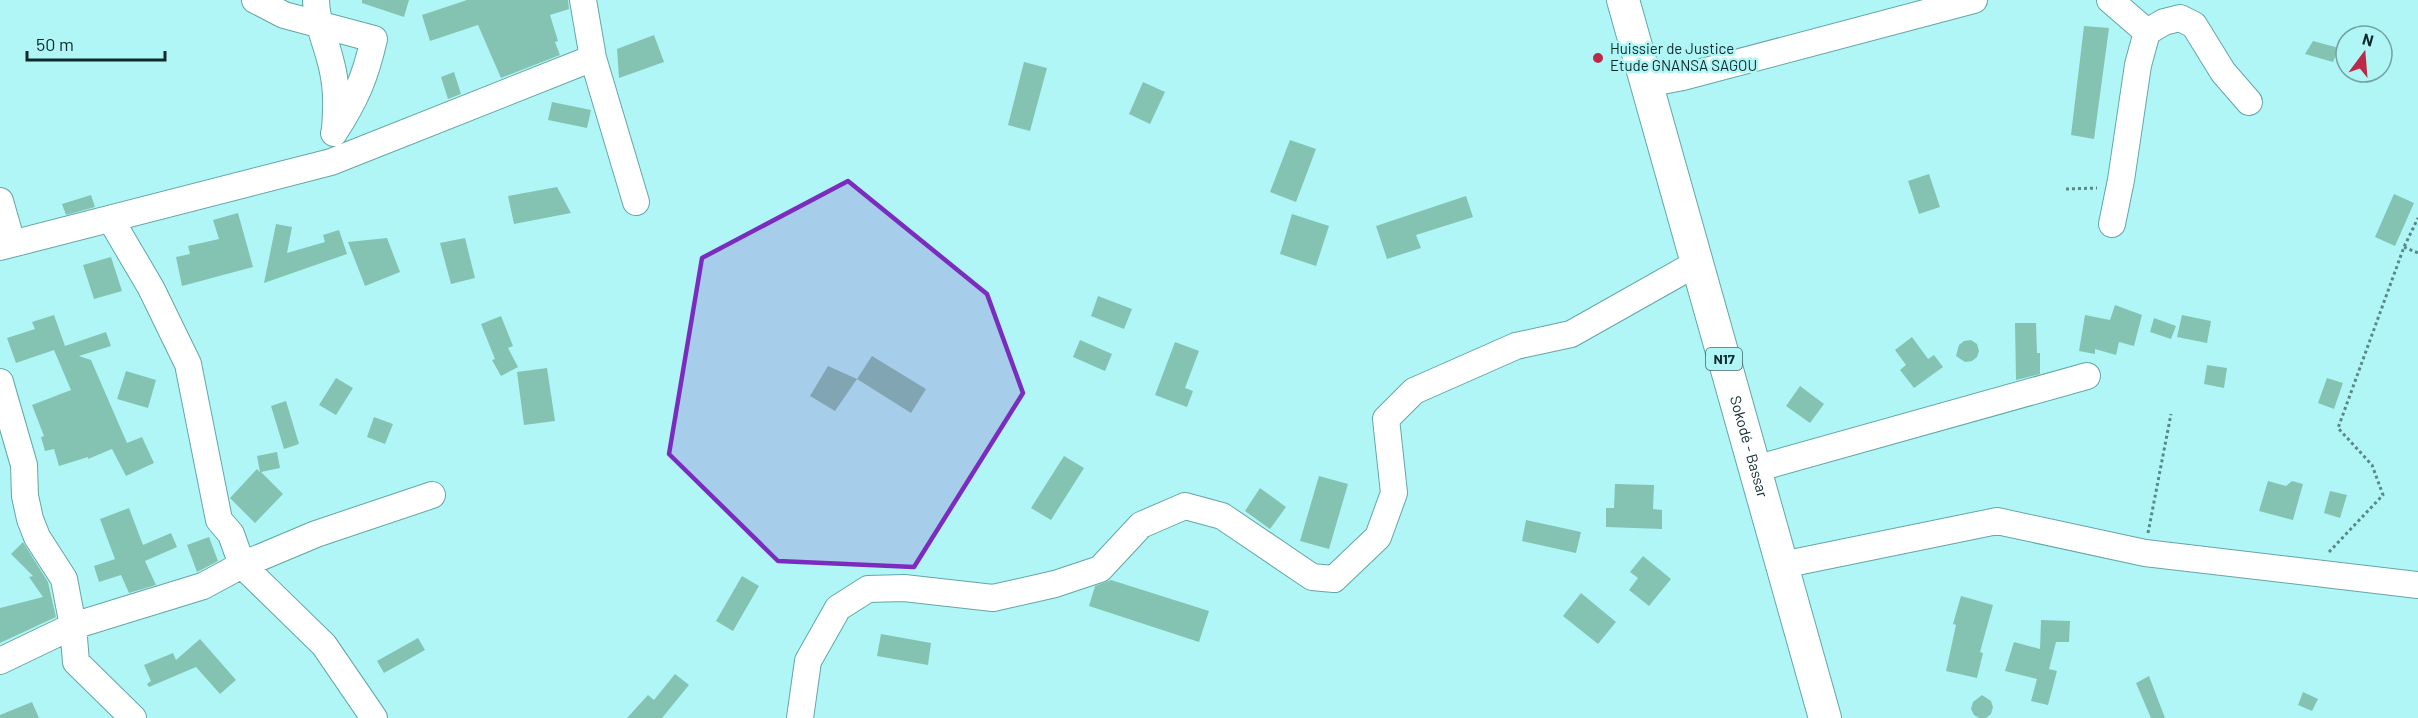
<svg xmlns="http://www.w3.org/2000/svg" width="2418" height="718" viewBox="0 0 2418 718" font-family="Barlow,sans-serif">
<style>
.building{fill:#84c3b2}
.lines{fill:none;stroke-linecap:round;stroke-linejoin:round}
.minor-casing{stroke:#63a6a6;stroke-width:28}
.major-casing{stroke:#63a6a6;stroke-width:34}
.path{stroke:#598889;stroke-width:3;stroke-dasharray:3 3;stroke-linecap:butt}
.minor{stroke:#fff;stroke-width:26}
.major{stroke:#fff;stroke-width:32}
.marked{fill:#7b2cbf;fill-opacity:0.2;stroke:#7b2cbf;stroke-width:4.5;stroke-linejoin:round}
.poi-dot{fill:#bb2a46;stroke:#b1f6f6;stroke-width:2}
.labels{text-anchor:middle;stroke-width:5;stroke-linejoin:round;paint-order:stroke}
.shield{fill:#b1f6f6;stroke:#3f6768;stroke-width:1.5}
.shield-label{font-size:14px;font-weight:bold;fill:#0e2a2b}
.poi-label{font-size:15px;fill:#0e2a2b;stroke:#b1f6f6;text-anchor:start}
.street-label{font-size:15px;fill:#0e2a2b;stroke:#b1f6f6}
</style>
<rect width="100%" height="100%" fill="#b1f6f6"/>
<!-- building -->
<path class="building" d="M362 0H409L404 17 362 3Z
M467 0H568L569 9 550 15 558 41 555 42 560 55 501 78 478 25 430 41 422 15Z
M2084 26 2109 28 2094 139 2071 135Z
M654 35 664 62 619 78 617 49Z
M2313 41 2339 48 2333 62 2305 54Z
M1024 62 1047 68 1030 131 1008 125Z
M454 72 461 94 448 99 441 77Z
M1143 82 1165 92 1150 124 1129 114Z
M552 102 591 110 587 128 548 120Z
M1290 140 1316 149 1296 202 1270 192Z
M1929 174 1940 207 1919 214 1908 181Z
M557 187 571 213 514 224 508 196Z
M2394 194 2414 203 2395 246 2375 237Z
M91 195 95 207 66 215 62 204Z
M1466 196 1473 217 1416 235 1421 248 1387 259 1376 226Z
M238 213 253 267 182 286 176 257 190 254 188 246 219 239 213 220Z
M1292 214 1329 226 1316 266 1280 254Z
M276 224 292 227 287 253 325 242 323 235 339 230 347 254 264 283Z
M387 238 400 272 365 286 348 242Z
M465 238 475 278 451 284 440 243Z
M111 257 122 291 94 299 83 265Z
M1098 296 1132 309 1124 329 1091 316Z
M2115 305 2142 315 2134 346 2119 342 2116 355 2095 349V354L2079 351 2085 315 2110 320Z
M54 315 65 346 56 349 106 332 111 346 79 356 91 360 127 443 142 437 154 463 126 476 112 449 88 459V457L59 466 54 449 45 451 41 437 44 436 32 405 71 390 54 350 16 363 7 338 35 329 32 322Z
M2182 315 2211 321 2207 343 2177 337Z
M501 316 513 346 508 348 518 367 501 376 492 360 495 359 481 324Z
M2154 318 2176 326 2171 339 2150 332Z
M2015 323H2036L2037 353H2040V374L2016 380Z
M1912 337 1928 359 1934 355 1943 367 1914 388 1900 370 1906 365 1895 350Z
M1080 340 1112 354 1105 371 1073 357Z
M1971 340 1977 344 1979 351 1977 357 1972 361 1965 362 1956 356 1959 345 1964 341Z
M1175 342 1199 351 1185 388 1193 391 1187 407 1155 395Z
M872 356 926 389 911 413 857 379Z
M2207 365 2227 368 2224 388 2204 384Z
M828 366 857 379 835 411 810 396Z
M547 368 555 421 524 425 517 372Z
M126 371 156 380 148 408 117 399Z
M336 378 353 388 336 415 319 405Z
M2327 378 2343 383 2334 409 2318 403Z
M1800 386 1824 404 1810 423 1786 406Z
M286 401 299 444 284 449 271 406Z
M374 417 393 424 385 444 367 437Z
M277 452 280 468 261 472 283 494 255 523 230 498 257 469 260 472 257 456Z
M1064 456 1084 468 1051 520 1031 508Z
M1319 476 1348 484 1329 549 1300 541Z
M2268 481 2286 486 2292 481 2303 484 2293 520 2259 511Z
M1615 484 1654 485 1653 509 1662 510V529L1606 527V508H1614Z
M1260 488 1286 507 1270 529 1245 511Z
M2330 491 2347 495 2340 518 2324 513Z
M129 508 143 545 171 533 177 547 145 561 156 585 129 593 121 575 99 582 94 566 115 559 100 519Z
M1526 520 1581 532 1576 553 1522 541Z
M209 537 218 561 197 572 187 545Z
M23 542 48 582 56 617 0 643V608L43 597 29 577 33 576 11 554Z
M1643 556 1671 579 1649 606 1629 590 1638 578 1630 572Z
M742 576 759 586 733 631 716 621Z
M1111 580 1209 611 1199 642 1089 606 1095 586Z
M1581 593 1616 622 1598 644 1563 616Z
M1961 596 1993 605 1980 652 1983 653 1977 678 1946 671 1956 625 1953 624Z
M2041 620 2070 621 2069 642H2056L2049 669 2057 671 2048 705 2031 701 2037 679 2005 671 2014 642 2040 649Z
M881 634 931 643 928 665 877 656Z
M418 638 425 650 384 673 377 661Z
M200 639 236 680 220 694 196 667 149 687 147 684 151 681 144 665 173 653 176 660Z
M675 674 689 685 662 718H627L648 695 654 700Z
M2149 676 2165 718H2151L2136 683Z
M2303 692 2318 699 2312 711 2298 705Z
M1982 695 1991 701 1993 707 1991 714 1986 718H1979L1974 715 1971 709 1973 702Z
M32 702 39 718H0V715Z"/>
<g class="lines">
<defs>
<path id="minor" d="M255 0 284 15 374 39C365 78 356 99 334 133
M316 0C316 21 325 39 330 59 337 84 337 103 335 129
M583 0 593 58 636 202
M2110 0 2147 32 2164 22 2180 18 2194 25 2223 72 2249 102
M1646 84 1683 77 1974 0
M0 201 12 243
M111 220 151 288 188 364 219 520 231 534 242 565 324 645 374 718
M2112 224 2121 180 2138 65 2147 32
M0 247 331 162 593 58
M0 382 24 465 25 496 30 519 37 537 64 579 73 626 0 661
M1755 469 2087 376
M1782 565 1997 521 2145 553 2418 585
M133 718 76 662 73 626 203 586 242 565 316 534 432 495
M800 718 808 661 838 608 868 589 904 588 993 598 1055 584 1100 569 1141 525 1185 506 1222 516 1312 577 1334 579 1378 537 1394 493 1386 419 1414 391 1516 346 1571 334 1697 263"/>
<g id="major">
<path id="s1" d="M1623 0 1825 718"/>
</g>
</defs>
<!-- minor casing -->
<use href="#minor" class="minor-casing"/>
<!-- major casing -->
<use href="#major" class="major-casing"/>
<!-- path -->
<path class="path" d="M2066 189 2097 188
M2404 247 2418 253
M2148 533 2171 414
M2329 552 2383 495 2372 465 2338 428 2404 247 2418 218"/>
<!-- minor -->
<use href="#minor" class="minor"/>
<!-- major -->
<use href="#major" class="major"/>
</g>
<!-- marked area -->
<path class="marked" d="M848 181 987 294 1023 393 914 567 778 561 669 454 702 258Z"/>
<!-- markers -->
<circle class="poi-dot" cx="1598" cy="58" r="6"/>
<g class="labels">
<!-- shield labels -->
<rect class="shield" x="1706" y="348" width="36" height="22" rx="4.5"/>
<g class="shield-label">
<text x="1724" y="364">N17</text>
</g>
<!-- poi labels -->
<g class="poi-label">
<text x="1610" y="54">Huissier de Justice<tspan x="1610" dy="17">Etude GNANSA SAGOU</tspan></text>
</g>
<!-- street labels -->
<g class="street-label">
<text dy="5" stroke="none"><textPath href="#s1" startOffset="464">Sokodé - Bassar</textPath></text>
</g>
</g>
<!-- north arrow -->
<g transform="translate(2364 54) rotate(16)"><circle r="28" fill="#b1f6f6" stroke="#70a4a5" stroke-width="1.5"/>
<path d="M0-4.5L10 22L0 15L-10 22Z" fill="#bb2a46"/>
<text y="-9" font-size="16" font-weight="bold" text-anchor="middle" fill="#0e2a2b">N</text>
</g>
<!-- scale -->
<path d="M27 51v9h138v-9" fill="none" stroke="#0e2a2b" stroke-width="3"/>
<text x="36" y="51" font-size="18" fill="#0e2a2b" stroke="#b1f6f6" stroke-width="4.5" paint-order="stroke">50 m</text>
</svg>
